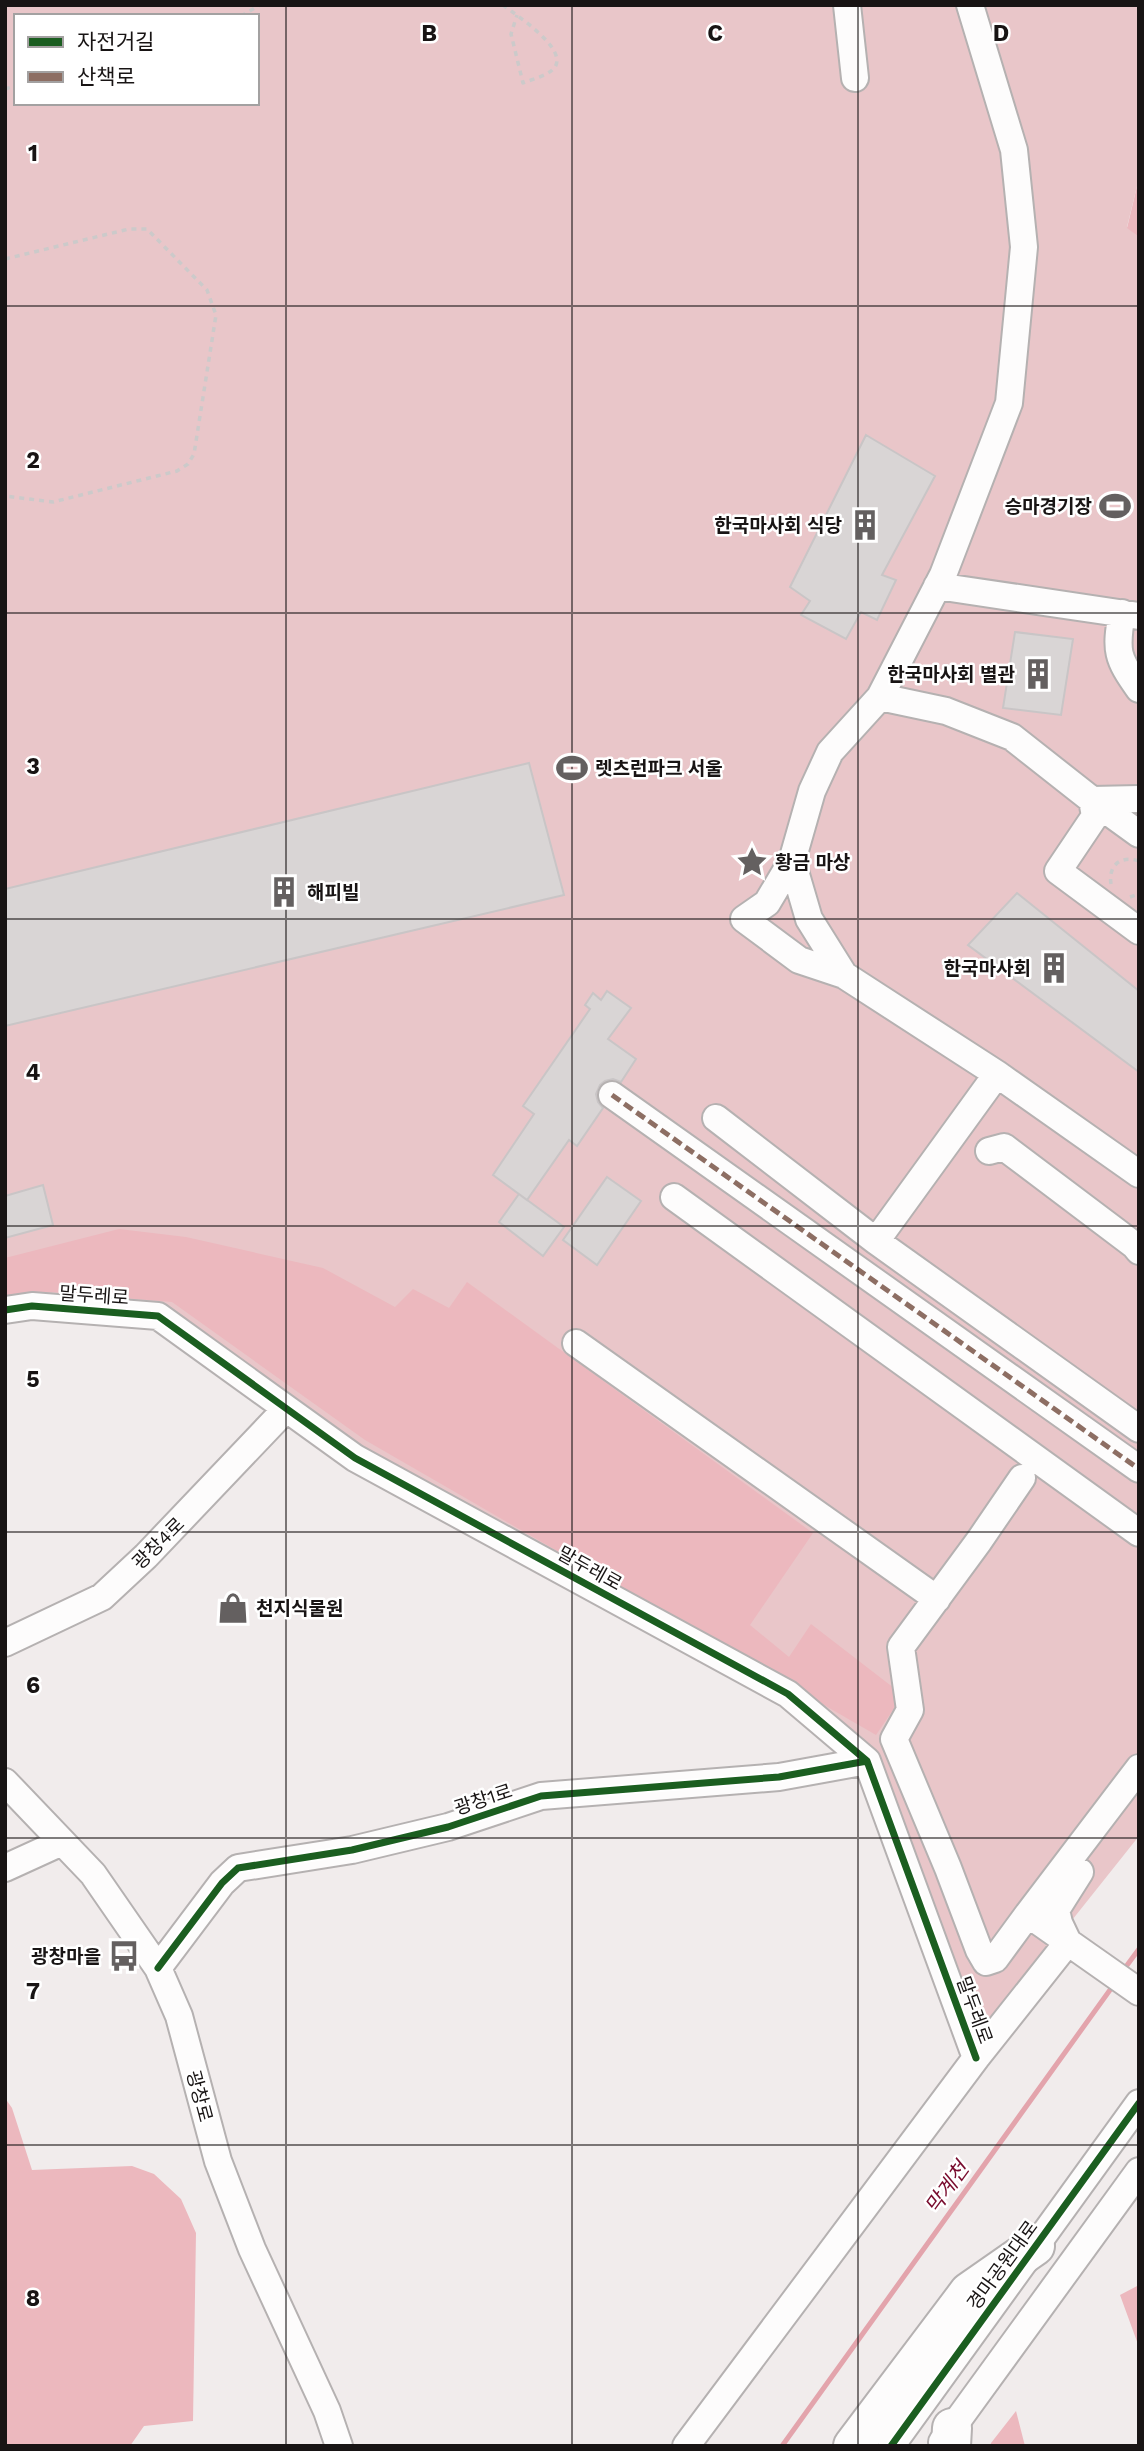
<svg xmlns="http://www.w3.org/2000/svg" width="1144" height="2451" viewBox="0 0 1144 2451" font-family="'Work Sans','Noto Sans KR',sans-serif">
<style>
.green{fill:#e9c6c9;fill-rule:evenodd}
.forest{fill:#ecb8be}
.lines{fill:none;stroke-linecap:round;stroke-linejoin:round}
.stream{stroke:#e3a4ac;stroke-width:5}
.building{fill:#d9d5d5;stroke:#c9c5c6;stroke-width:2}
.minor-casing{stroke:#b5b1b1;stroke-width:30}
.highway-casing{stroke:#b5b1b1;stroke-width:42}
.path{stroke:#cccaca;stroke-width:3.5;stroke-dasharray:5 5;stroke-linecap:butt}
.minor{stroke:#fdfcfc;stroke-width:26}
.highway{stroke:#fdfcfc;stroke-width:38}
.quiet{stroke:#8d6e63;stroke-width:5;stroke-dasharray:10 5;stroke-linecap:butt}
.cycleway-casing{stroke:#fff;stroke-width:11}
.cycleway{stroke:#1b5e20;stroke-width:7}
.grid{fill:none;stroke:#181414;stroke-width:2;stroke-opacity:0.55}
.labels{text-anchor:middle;stroke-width:5;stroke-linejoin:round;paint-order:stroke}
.poi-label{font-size:19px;font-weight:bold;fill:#181414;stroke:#fff;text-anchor:end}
.street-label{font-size:19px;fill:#181414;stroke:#fff}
.water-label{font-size:21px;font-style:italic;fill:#780b2d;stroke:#fff}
.grid-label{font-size:23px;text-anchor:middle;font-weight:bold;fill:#181414;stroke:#fff;stroke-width:5;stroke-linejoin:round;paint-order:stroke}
</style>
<rect width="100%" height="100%" fill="#f1ecec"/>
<!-- green -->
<path class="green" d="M5 5H1139V178L1127 227 1139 237V1836L995 2017 975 2019 872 1755 361 1448 169 1310 5 1304ZM16 16H257V103H16Z"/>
<!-- forest -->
<path class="forest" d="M1139 178V237L1127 228Z
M119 1229 186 1237 323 1268 395 1307 413 1289 449 1308 467 1282 813 1533 750 1625 789 1657 811 1624 903 1695 876 1735 365 1440 172 1302 53 1292 5 1299V1258Z
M5 2098 12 2108 32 2170 132 2166 154 2174 181 2199 196 2233 193 2421 144 2426 130 2446H5Z
M1139 2285V2347L1120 2295Z
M1016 2411 1025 2446H990L991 2443Z"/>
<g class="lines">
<!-- stream -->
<path class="stream" d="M1122 1972 1139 1949
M782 2446 1115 1983"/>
</g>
<!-- building -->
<path class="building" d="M866 435 935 476 882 575 896 580 877 620 861 612 846 639 801 615 810 601 790 587Z
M1015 632 1073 639 1061 715 1003 708Z
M529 763 564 895 5 1026V889Z
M1017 893 1139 991V1072L968 945Z
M607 991 631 1008 608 1039 636 1059 621 1082 613 1079 605 1081 600 1085 596 1094 598 1102 603 1108 577 1146 569 1140 527 1200 493 1175 534 1114 523 1106 590 1009 585 1005 593 993 601 1000Z
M607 1177 641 1201 597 1265 563 1240Z
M43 1185 53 1225 5 1238V1196Z
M519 1194 564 1227 543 1256 499 1222Z"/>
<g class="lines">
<defs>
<path id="minor" d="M847 5 855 78
M970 5 1014 150 1024 247 1009 403 943 575 880 697 830 752 812 791 792 861 767 903 744 919 799 960 844 975 997 1074 1139 1174
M937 586 1139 616
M1122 613C1115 651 1117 658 1139 689
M880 697 946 711 1012 737 1092 800 1139 799
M1092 800 1095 816 1058 871 1139 931
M1092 800 1139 834
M792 861 809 919 844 975
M612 1095 1139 1469
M716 1118 876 1241 1139 1429
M989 1151 1004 1147 1134 1245 1139 1251
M674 1197 1139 1533
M876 1241 997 1074
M5 1310 32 1306 158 1316 355 1458 788 1694 867 1761 976 2058
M576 1343 937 1599
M1022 1478 979 1541 901 1647 910 1710 894 1739 948 1868 979 1950 986 1962 995 1959 1028 1914
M5 1643 102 1597 146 1556 286 1409
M1139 1768 1028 1914 1139 1992
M5 1782 93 1874 158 1968 179 2016 218 2161 252 2249 327 2411 339 2446
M5 1868 62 1842
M1068 1942 1059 1923 1056 1910 1080 1872
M158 1968 222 1883 238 1868 352 1850 448 1827 541 1796 779 1777 867 1761
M942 2442 1139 2171
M686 2446 976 2058 1068 1942
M891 2446 1139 2103"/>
<path id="highway" d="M853 2446 969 2292 1035 2246
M951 2446 952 2428"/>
</defs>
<!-- minor casing -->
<use href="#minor" class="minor-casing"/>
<!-- highway casing -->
<use href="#highway" class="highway-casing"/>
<!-- path -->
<path class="path" d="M503 5C516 15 564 46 556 65 552 75 532 79 523 83L511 34 517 15
M241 16 260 5
M5 89 16 86
M5 259 129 229H147L207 290 216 315 194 454 188 464 177 471 53 502 5 496
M1111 884C1108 865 1121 855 1139 861
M1130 897 1139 894"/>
<!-- minor -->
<use href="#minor" class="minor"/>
<!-- highway -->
<use href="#highway" class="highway"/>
<!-- quiet -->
<path class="quiet" d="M612 1095 1139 1469"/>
<defs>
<path id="cycleway" d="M5 1310 32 1306 158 1316 355 1458 788 1694 867 1761 976 2058
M158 1968 222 1883 238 1868 352 1850 448 1827 541 1796 779 1777 867 1761
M891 2446 1139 2103"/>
</defs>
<!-- cycleway casing -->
<use href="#cycleway" class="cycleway-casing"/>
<!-- cycleway -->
<use href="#cycleway" class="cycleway"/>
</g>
<!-- grid -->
<path class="grid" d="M286 5V2446M572 5V2446M858 5V2446M5 306H1139M5 613H1139M5 919H1139M5 1226H1139M5 1532H1139M5 1838H1139M5 2145H1139"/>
<!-- icons -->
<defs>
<symbol id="stadium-bare" viewBox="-9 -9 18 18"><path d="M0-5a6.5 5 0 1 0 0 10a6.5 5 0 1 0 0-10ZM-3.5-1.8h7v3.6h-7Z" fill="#646060" stroke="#fff" stroke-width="2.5" paint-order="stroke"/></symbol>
<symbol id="building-bare" viewBox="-9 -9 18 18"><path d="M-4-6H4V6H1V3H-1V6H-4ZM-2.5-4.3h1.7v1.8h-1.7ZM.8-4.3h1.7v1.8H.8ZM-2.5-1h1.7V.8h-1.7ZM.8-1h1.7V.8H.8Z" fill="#646060" stroke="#fff" stroke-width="2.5" paint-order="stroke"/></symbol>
<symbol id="sight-bare" viewBox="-9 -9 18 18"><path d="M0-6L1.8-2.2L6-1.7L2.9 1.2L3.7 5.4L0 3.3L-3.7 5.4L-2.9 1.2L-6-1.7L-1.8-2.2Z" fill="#646060" stroke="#fff" stroke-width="2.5" paint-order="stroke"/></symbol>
<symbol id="shop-bare" viewBox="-9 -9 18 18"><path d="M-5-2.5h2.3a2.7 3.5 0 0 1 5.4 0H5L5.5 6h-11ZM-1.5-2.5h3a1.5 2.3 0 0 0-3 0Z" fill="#646060" stroke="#fff" stroke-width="2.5" paint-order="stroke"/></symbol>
<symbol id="bus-bare" viewBox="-9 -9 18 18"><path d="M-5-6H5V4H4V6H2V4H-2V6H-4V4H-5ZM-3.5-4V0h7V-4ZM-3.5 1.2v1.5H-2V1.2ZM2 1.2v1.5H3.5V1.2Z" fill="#646060" stroke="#fff" stroke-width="2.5" paint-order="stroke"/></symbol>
</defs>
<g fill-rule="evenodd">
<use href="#stadium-bare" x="1093" y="484" width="44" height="44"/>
<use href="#building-bare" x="843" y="503" width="44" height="44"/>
<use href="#building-bare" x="1016" y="652" width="44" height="44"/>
<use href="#stadium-bare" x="550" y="746" width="44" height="44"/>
<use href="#sight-bare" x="730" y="840" width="44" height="44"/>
<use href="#building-bare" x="262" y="870" width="44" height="44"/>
<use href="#building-bare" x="1032" y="946" width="44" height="44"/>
<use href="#shop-bare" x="211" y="1586" width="44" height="44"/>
<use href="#bus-bare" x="102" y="1934" width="44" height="44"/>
</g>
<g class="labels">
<!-- poi labels -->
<g class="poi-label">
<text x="1092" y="513">승마경기장</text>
<text x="842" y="532">한국마사회 식당</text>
<text x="1015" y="681">한국마사회 별관</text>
<text x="595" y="775" text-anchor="start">렛츠런파크 서울</text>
<text x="775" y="869" text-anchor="start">황금 마상</text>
<text x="307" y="899" text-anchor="start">해피빌</text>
<text x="1031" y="975">한국마사회</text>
<text x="256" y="1615" text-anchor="start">천지식물원</text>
<text x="101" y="1963">광창마을</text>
</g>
<!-- street labels -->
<g class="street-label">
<text transform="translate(94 1295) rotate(4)" y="7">말두레로</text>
<text transform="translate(158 1543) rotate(-45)" y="7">광창4로</text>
<text transform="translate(590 1568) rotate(29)" y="7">말두레로</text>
<text transform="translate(483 1799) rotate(-18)" y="7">광창1로</text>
<text transform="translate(975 2010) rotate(70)" y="7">말두레로</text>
<text transform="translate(200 2096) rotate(75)" y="7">광창로</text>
<text transform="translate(1002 2265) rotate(-54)" y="7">경마공원대로</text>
</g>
<!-- water labels -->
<g class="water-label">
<text transform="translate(947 2188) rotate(-54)" y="7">막계천</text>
</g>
</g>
<g class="grid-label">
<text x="429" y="41">B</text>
<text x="715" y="41">C</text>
<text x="1001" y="41">D</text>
<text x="33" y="161">1</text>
<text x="33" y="468">2</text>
<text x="33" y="774">3</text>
<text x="33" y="1080">4</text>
<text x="33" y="1387">5</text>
<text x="33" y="1693">6</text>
<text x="33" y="1999">7</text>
<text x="33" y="2306">8</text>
</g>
<!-- border -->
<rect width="1144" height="2451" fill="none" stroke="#181414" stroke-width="14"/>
<!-- legend -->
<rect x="14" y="14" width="245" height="91" fill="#ffffff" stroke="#a3a1a1" stroke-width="2"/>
<rect x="28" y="37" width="35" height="10" fill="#1b5e20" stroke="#a3a1a1" stroke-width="2"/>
<text x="77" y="49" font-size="21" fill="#181414">자전거길</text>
<rect x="28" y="72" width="35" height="10" fill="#8d6e63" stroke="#a3a1a1" stroke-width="2"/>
<text x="77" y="84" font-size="21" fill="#181414">산책로</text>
</svg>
